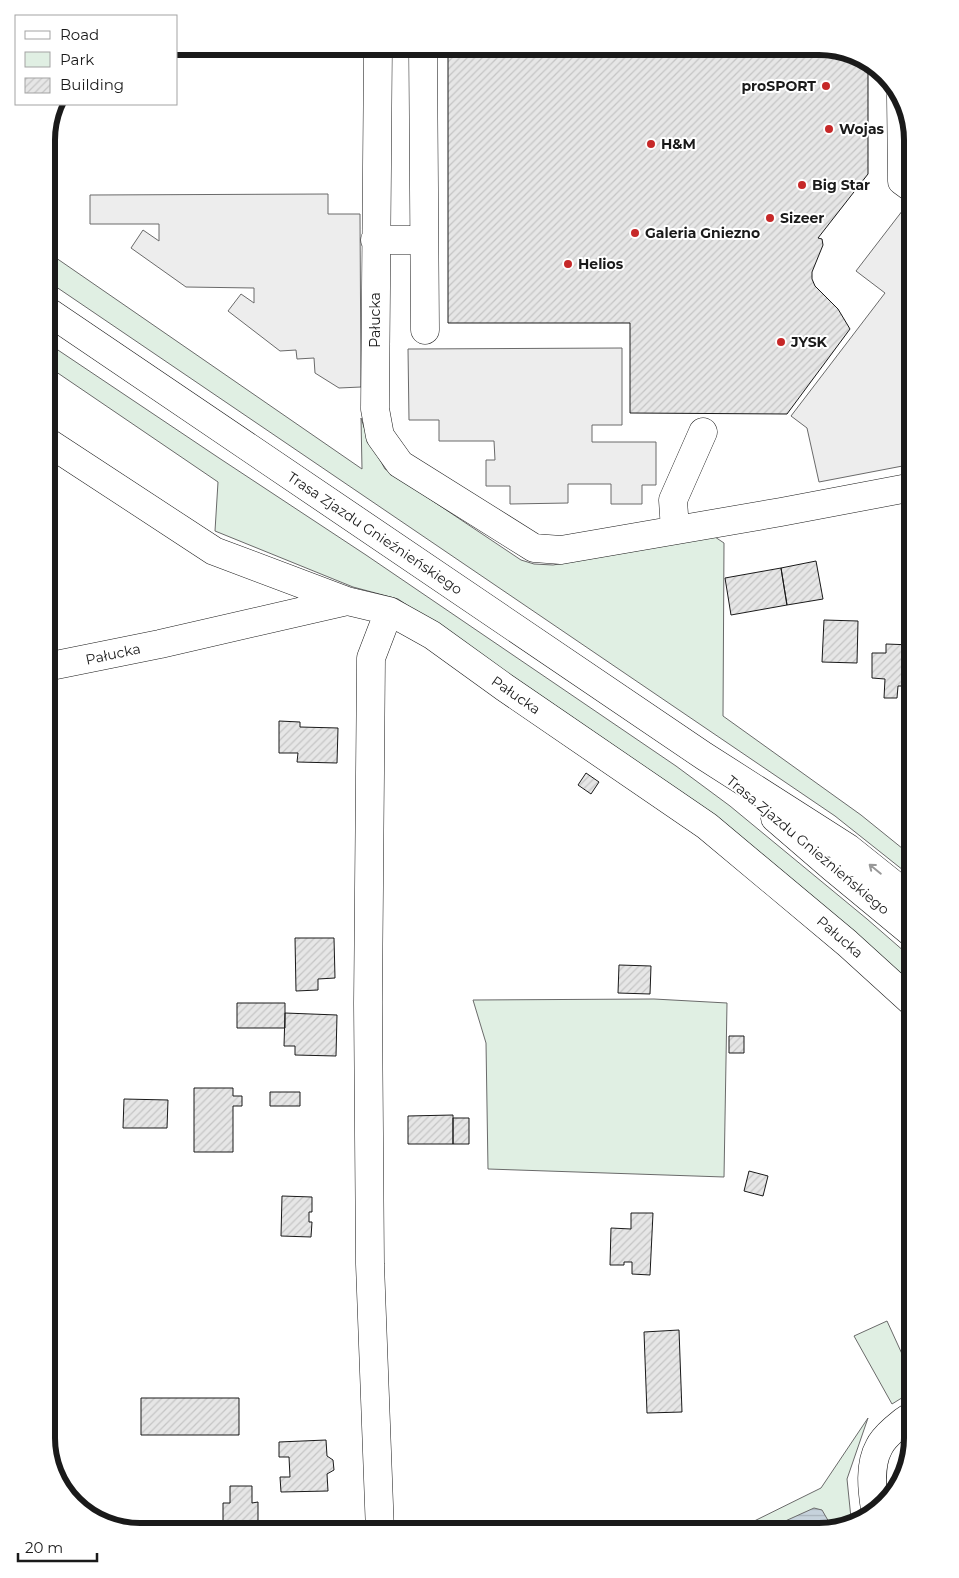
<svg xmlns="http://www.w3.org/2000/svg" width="959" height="1578" viewBox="0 0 959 1578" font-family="Montserrat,sans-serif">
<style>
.green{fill:#e0efe3;stroke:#6a6a6a}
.parking{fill:#ededed;stroke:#6a6a6a}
.water{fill:url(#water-rules);stroke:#6a6a6a}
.building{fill:url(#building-hatch);stroke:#1a1a1a}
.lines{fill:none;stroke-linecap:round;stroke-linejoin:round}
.minor-casing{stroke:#1a1a1a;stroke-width:29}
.major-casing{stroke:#1a1a1a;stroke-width:29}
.minor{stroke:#fff;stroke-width:28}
.major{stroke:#fff;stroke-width:28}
.oneway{stroke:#989898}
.poi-dot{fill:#c62828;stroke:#fff;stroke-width:2}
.labels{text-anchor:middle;stroke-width:4;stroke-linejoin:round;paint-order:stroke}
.poi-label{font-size:14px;font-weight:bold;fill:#1a1a1a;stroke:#fff;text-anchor:start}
.street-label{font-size:14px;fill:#1a1a1a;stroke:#fff}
.rim{fill:none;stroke:#1a1a1a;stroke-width:6}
</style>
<defs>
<pattern id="water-rules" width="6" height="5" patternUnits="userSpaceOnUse" patternTransform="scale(1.25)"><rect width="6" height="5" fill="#c6d2dc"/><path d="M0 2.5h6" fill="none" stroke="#aab4bc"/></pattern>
<pattern id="building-hatch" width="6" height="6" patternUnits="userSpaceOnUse" patternTransform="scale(1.25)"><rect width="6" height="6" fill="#e6e6e6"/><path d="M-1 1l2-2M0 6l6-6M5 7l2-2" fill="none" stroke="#c5c5c5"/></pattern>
</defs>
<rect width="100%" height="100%" fill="#fff"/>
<!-- green -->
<path class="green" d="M46 251 362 469 361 418 367 436 385 469 521 560 534 564 553 565 715 537 724 543 723 716 861 815 913 857V878L835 816 46 280Z
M46 342 219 458 366 555 676 766 730 806 867 919 913 959V986L665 781 398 599 353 587 215 531 218 482 46 365Z
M654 999 727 1003 724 1177 488 1169 486 1043 473 1000Z
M887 1321 913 1378V1391L892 1404 854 1336Z
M868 1418 847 1479 851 1518 854 1524 819 1532H732L821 1488Z"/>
<!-- parking -->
<path class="parking" d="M328 194V214H360L361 387 339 388 315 373 314 358 297 359 296 350 280 351 228 311 241 294 254 303V288L186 287 131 248 143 230 159 241V224H90V195Z
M906 206 913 212V464L819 482 807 428 791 416 885 293 856 271Z
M622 348V425H592V442H656V485H642V504H611V484H568V503L510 504V486H486V460H495L494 441H439V420H409L408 349Z"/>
<!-- water -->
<path class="water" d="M814 1508 822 1510 833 1529 819 1532H761Z"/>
<!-- building -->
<path class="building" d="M448 46H826L868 61V174L818 238 822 239 823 245 812 272V279L815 286 838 309 850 329 787 414 630 413V323H448Z
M46 536H50L48 610H46Z
M816 561 823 599 787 605 781 568Z
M781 568 787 605 731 615 725 578Z
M824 620 858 621 857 663 822 662Z
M886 644 913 645V686H898L897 698H884L885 679 872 678V653H886Z
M279 721 300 722V727L338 728 337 763 297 762 298 753H279Z
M586 773 599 782 591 794 578 785Z
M295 938H334L335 978 318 979V990L296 991Z
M619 965 651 966 650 994 618 993Z
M237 1003H285V1028H237Z
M285 1013 337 1015 336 1056 295 1055V1046H284Z
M729 1036H744V1053H729Z
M194 1088H233V1096H242V1106H233V1152H194Z
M270 1092H300V1106H270Z
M124 1099 168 1100 167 1128H123Z
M453 1115V1144H408V1116Z
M453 1118H469V1144H453Z
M749 1171 768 1176 763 1196 744 1191Z
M282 1196 312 1197V1212H309V1222H312L311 1237 281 1236Z
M631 1213H653L650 1275 632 1274V1262H624V1265H610L611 1228 631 1229Z
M679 1330 682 1412 647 1413 644 1332Z
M141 1398H239V1435H141Z
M326 1440 327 1456 333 1460 334 1470 327 1474 328 1491 281 1492 280 1477H290L289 1457H279V1442Z
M230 1486H252V1503L258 1502V1522H223V1503H230Z"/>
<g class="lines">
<defs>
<path id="minor" d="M378 46 375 409 380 436 400 464 534 548 561 550 781 512 913 487
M423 46 425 330
M901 96 902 181 913 189
M375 240H424
M46 441 214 551 347 601
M675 530 673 500 703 432
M46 667 160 644 347 601 389 611 432 635 504 687 707 826 847 943 913 1003
M875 1509C872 1490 869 1465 879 1447 884 1436 903 1421 913 1415
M380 1532 370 1264 368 1003 371 658 389 611"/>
<path id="major" d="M46 310 704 756 848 848 913 900
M775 818 833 868 913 934"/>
</defs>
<!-- minor casing -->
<use href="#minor" class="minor-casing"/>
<!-- major casing -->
<use href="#major" class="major-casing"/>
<!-- minor -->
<use href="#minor" class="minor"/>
<!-- major -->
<use href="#major" class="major"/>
</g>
<!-- one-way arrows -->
<defs><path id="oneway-shaft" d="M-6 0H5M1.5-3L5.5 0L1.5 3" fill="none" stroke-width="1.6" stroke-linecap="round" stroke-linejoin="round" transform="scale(1.25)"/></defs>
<use class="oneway" href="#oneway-shaft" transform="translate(875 869) rotate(-141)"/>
<!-- markers -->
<g class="poi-dot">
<circle cx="826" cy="86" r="5"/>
<circle cx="829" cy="129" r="5"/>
<circle cx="651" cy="144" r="5"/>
<circle cx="802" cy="185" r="5"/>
<circle cx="770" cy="218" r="5"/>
<circle cx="635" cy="233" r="5"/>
<circle cx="568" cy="264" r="5"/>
<circle cx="781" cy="342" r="5"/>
</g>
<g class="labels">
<!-- poi labels -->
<g class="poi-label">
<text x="816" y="91" text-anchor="end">proSPORT</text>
<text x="839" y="134">Wojas</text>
<text x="661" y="149">H&amp;M</text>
<text x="812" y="190">Big Star</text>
<text x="780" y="223">Sizeer</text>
<text x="645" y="238">Galeria Gniezno</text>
<text x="578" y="269">Helios</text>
<text x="791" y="347">JYSK</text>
</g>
<!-- street labels -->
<g class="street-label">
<text transform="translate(375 320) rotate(-90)" y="5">Pałucka</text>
<text transform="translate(375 533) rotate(34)" y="5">Trasa Zjazdu Gnieźnieńskiego</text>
<text transform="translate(113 654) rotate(-12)" y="5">Pałucka</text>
<text transform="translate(516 695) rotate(35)" y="5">Pałucka</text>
<text transform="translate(808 845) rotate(40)" y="5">Trasa Zjazdu Gnieźnieńskiego</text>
<text transform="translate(840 937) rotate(41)" y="5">Pałucka</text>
</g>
</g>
<!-- crop -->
<path d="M0 0H959V1578H0ZM140 55H819A85 85 0 0 1 904 140V1438A85 85 0 0 1 819 1523H140A85 85 0 0 1 55 1438V140A85 85 0 0 1 140 55Z" fill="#fff" fill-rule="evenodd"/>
<path class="rim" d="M140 55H819A85 85 0 0 1 904 140V1438A85 85 0 0 1 819 1523H140A85 85 0 0 1 55 1438V140A85 85 0 0 1 140 55Z"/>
<!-- legend -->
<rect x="15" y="15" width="162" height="90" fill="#ffffff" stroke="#a3a3a3"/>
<rect x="25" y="31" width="25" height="8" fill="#ffffff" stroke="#a3a3a3"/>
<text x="60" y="40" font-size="15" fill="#1a1a1a">Road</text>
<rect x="25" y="52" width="25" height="15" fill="#e0efe3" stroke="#a3a3a3"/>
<text x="60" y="65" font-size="15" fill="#1a1a1a">Park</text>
<rect x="25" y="78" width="25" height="15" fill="url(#building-hatch)" stroke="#a3a3a3"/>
<text x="60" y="90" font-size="15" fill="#1a1a1a">Building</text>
<!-- scale -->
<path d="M18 1553v8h79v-8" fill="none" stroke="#1a1a1a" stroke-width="2.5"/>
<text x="25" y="1553" font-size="15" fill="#1a1a1a" stroke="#ffffff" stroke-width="4" paint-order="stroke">20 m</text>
</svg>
